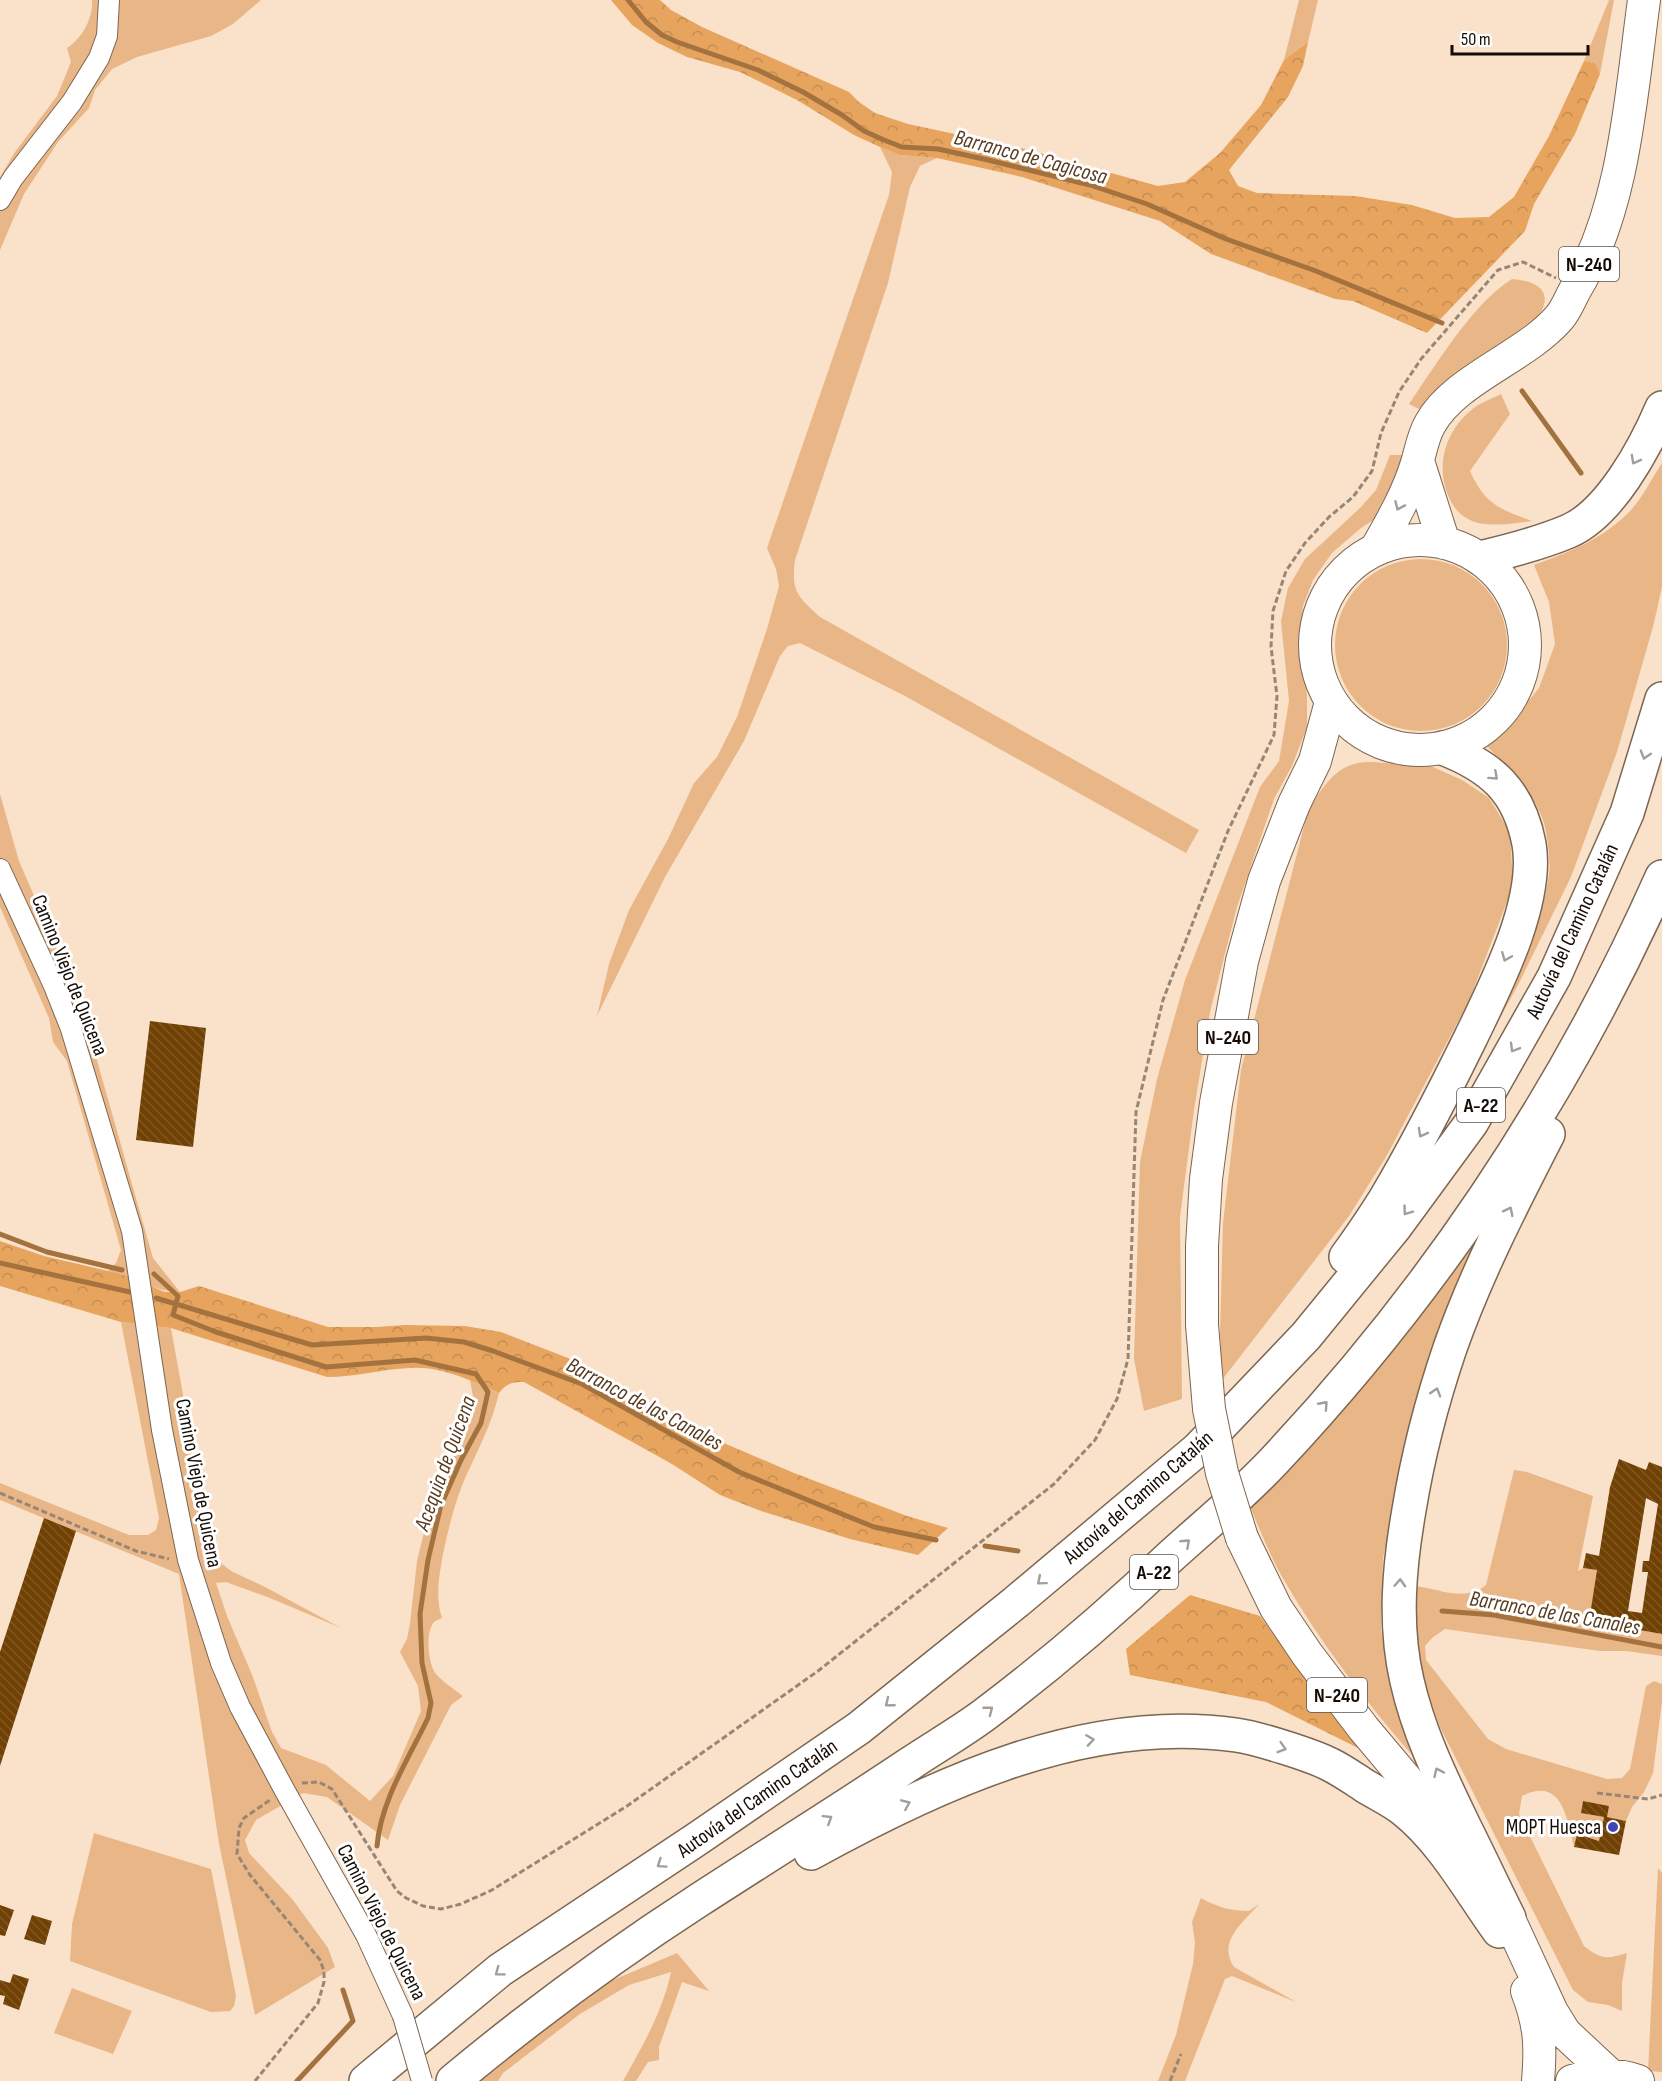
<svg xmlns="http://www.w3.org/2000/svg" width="1662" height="2081" viewBox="0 0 1662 2081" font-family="'Sofia Sans Condensed',sans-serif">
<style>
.green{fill:#e9b787}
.forest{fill:url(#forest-crowns)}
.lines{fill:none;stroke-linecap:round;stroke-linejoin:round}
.stream{stroke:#a3723f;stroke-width:5}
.building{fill:url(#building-back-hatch);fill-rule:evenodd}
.minor-casing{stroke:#7c6651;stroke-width:22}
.trunk-casing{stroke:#7c6651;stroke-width:34}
.motorway-casing{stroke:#7c6651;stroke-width:36}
.path{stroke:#988675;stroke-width:3;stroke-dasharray:6 3;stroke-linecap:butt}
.minor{stroke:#fff;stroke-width:20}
.trunk{stroke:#fff;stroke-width:32}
.motorway{stroke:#fff;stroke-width:33}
.minor-bridge-casing{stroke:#7c6651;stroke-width:22;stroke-linecap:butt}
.trunk-bridge-casing{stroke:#7c6651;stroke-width:34;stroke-linecap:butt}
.minor-bridge{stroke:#fff;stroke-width:20}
.trunk-bridge{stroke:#fff;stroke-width:32}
.oneway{stroke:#a19e9b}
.poi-dot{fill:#3f44b8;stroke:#fff;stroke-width:2}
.labels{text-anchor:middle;stroke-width:6;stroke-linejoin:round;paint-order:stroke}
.shield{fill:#fff;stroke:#5a5550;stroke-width:1.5}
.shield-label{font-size:20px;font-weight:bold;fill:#140c05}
.street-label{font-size:21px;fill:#140c05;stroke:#fff}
.poi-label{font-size:21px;fill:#140c05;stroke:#fff;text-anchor:end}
.water-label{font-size:22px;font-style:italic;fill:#583c1f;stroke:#fff}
</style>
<defs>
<pattern id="forest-crowns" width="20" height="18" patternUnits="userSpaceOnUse" patternTransform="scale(1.5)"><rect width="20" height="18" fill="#e7a45f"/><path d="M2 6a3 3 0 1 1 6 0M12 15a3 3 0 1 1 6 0" fill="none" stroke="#c58c51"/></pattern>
<pattern id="building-back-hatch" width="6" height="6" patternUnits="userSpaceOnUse" patternTransform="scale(1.5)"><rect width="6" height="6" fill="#704102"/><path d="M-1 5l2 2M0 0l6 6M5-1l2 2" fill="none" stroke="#7e5826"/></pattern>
</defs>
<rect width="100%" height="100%" fill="#fae1c9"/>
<!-- green -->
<path class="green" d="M92 0H261L233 24 211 36 137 57 112 69 95 90 89 108 58 142 24 194 0 250V177L15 152 57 96 71 62 67 48C82 38 93 19 92 0Z
M1299 0H1318L1308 42 1284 60Z
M1609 0H1614L1600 74 1595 63 1584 61Z
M880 147 900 155 937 158 920 166 910 187 888 283 795 560C791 591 797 596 820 617L1199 830 1186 853 905 696 800 643 788 646 780 656 744 741 665 877 597 1016 609 964 629 910 668 839 694 783 717 757 737 717 767 629 779 586 776 569 767 548 889 195 892 172Z
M1512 279C1535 281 1554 289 1540 314L1468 369 1443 384 1419 409 1409 404C1436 365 1472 304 1512 279Z
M1501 394 1510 414 1470 471C1485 504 1499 509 1532 521 1512 523 1487 529 1468 519 1458 514 1452 505 1448 495 1436 466 1445 433 1469 412 1477 404 1491 399 1501 394Z
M1390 455H1402L1394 493 1381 515 1361 528 1332 553 1313 580 1303 606 1300 635 1307 697V727L1292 766 1274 799 1237 907 1210 1012 1194 1110 1180 1217 1182 1399 1144 1411 1134 1359 1140 1162 1157 1079 1185 980 1260 787 1279 761 1289 701 1281 621 1288 588 1305 559 1360 508 1376 490Z
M1662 463V587L1653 627 1617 752 1571 877 1518 985 1467 1078C1496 1015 1540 942 1549 874 1551 862 1547 834 1544 823 1535 793 1508 769 1487 746L1510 724 1539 688 1555 644 1549 602 1534 565C1570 552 1605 538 1631 510 1643 497 1652 478 1662 463Z
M1335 645a86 86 0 1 1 172 0a86 86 0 1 1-172 0Z
M1373 762 1433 767 1462 780 1489 798 1510 832 1513 886 1469 1001 1386 1157 1349 1216 1222 1380 1220 1334 1223 1223 1241 1070 1308 811C1318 794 1333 769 1354 764 1360 762 1367 762 1373 762Z
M0 794 19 861 81 1004 153 1258 180 1292C155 1292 132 1277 108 1271L116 1263 121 1250 67 1061 53 1042 49 1018 0 907Z
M1511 1180 1405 1457 1383 1558 1381 1630 1397 1713 1419 1763C1368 1705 1320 1643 1281 1575 1269 1553 1259 1528 1249 1504Z
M121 1322 171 1328 210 1544 217 1560 231 1571 267 1588 341 1628 270 1598 226 1582 216 1583 227 1616 253 1677 272 1732 281 1748 326 1765 370 1801 393 1776 421 1711 418 1686 400 1652 407 1639 410 1623 417 1561 430 1508 440 1479 472 1419 474 1402 470 1380 499 1393C491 1427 477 1451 463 1483 454 1506 448 1530 443 1554 439 1576 435 1597 442 1618 440 1619 436 1620 434 1622 425 1632 428 1665 436 1674 444 1683 454 1689 463 1696L451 1705 400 1805 388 1840 327 1797 303 1793 256 1820 245 1840 249 1853 293 1900 328 1948 335 1967 255 2015 219 1844 179 1574 0 1500V1483L129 1535H148L156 1530 159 1518Z
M1514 1470 1527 1472 1593 1496 1578 1571 1583 1568 1597 1570 1589 1621 1662 1634V1656L1626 1651H1600L1445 1629 1432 1638 1425 1646 1426 1660 1488 1739 1506 1749 1607 1779 1622 1778 1630 1769 1646 1686 1654 1681 1662 1684V1702L1653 1773 1644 1792 1632 1807 1626 1821 1607 1817 1583 1801 1581 1813 1604 1817 1599 1841 1577 1834 1574 1847C1567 1818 1562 1776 1522 1796L1519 1814 1584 1946C1601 1960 1607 1959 1627 1953L1622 1983V2011L1608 2005 1588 2002 1573 1990 1440 1727 1418 1669 1414 1586C1438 1588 1464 1603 1486 1585Z
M94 1833 211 1869 236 1996 234 2006 230 2011 211 2012 70 1961 72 1924Z
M1658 1868 1662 1873V2072L1648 2071Z
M1201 1898C1217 1907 1231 1911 1249 1911L1259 1904C1243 1923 1217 1941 1234 1967L1296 2002 1232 1976 1225 1979 1185 2081H1158L1176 2035 1193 1964 1195 1943 1192 1922Z
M677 1953 709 1991 682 1982 659 2047V2060L648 2062 636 2081H623C642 2047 663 2011 671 1972L629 1985 580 2014 503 2073 498 2081H474L573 1997Z
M72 1988 132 2011 113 2054 54 2033Z"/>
<!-- forest -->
<path class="forest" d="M611 0H660L671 10 702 27 849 92 859 102 875 113 908 124 1025 149 1158 186 1185 182 1220 153 1261 105 1284 60 1308 42 1303 66 1288 97 1229 170 1238 186 1257 193 1355 196 1412 205 1455 218 1489 217 1514 197 1549 136 1584 61 1595 63 1600 74 1575 134 1534 204 1525 231 1427 333 1353 301 1335 299 1211 254 1160 221 1022 177 937 158 900 155 880 147 854 135 797 100 740 72 687 57 658 43 632 25Z
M0 1241 44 1256 121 1274 165 1292H180L199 1286 328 1327H377L405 1325 465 1326 501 1332 568 1358 684 1426 794 1473 907 1516 948 1528 918 1555 850 1539 761 1511 720 1495 672 1464 524 1382C512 1382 507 1383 499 1393 472 1381 441 1366 410 1368 382 1369 356 1377 327 1377L171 1328 121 1322 0 1286Z
M1190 1595 1260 1616 1358 1748 1266 1702 1130 1675 1126 1649Z"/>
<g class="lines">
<!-- stream -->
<path class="stream" d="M628 0 646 22 662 35 677 42 758 70 803 92 842 115 864 131 884 140 902 147 938 149 988 160 1090 185 1147 204 1226 239 1316 271 1442 323
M1522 391 1581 473
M0 1234 47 1252 122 1270
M0 1263 130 1292
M154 1274 178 1296 173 1315 216 1332 326 1367 415 1360 476 1374 488 1392 481 1423 461 1460 441 1505 428 1560 420 1614 422 1663 431 1703 428 1718C409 1758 381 1800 377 1846
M156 1298 312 1345 426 1338 464 1342 493 1351 582 1384 739 1472 874 1527 936 1540
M985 1546 1018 1551
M1442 1611 1494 1615 1662 1647
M297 2081 353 2021 343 1990"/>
</g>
<!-- building -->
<path class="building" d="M150 1021 206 1028 193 1147 136 1140Z
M1619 1459 1646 1470 1649 1462 1662 1467V1634L1589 1621 1597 1570 1583 1568 1586 1553 1599 1556 1610 1487ZM1646 1498 1658 1504 1649 1561H1643L1642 1572H1648L1642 1613 1628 1611Z
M44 1518 76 1531 0 1766V1652Z
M1583 1801 1609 1806 1607 1817 1626 1821 1619 1855 1574 1847 1577 1834 1599 1841 1604 1817 1581 1813Z
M0 1905 14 1910 5 1936 0 1935Z
M32 1915 52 1921 45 1945 24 1939Z
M13 1974 29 1979 19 2010 3 2004 5 1996 0 1995V1980L10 1983Z"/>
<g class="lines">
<defs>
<path id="minor" d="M0 200 13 178 72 102 99 58 107 36 109 0
M0 869 54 986 71 1029 132 1231 162 1430 188 1560 221 1663 240 1707 285 1791 366 1935 403 2016"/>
<path id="trunk" d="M1418 461 1444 543
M1315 645a105 105 0 1 1 210 0a105 105 0 1 1-210 0Z
M1376 549C1392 521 1408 493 1417 463 1421 450 1423 436 1430 424 1455 379 1524 358 1559 318 1566 310 1570 299 1575 290 1625 207 1631 94 1644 0
M1202 1325V1246L1206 1179 1216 1103 1242 961 1264 881 1294 804 1315 761 1331 702
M1242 1538 1276 1608 1307 1654 1364 1729 1454 1836 1509 1919 1552 2012 1565 2033 1610 2075
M1527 1991C1540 2025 1541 2045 1538 2081
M1572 2081C1595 2074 1616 2073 1638 2081"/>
<path id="motorway" d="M1480 558C1510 551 1541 543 1569 531 1610 513 1645 448 1662 408
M1346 1257C1359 1239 1372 1220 1384 1201 1416 1148 1444 1092 1471 1037 1496 985 1539 902 1529 844 1519 791 1492 767 1443 748
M811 1853C938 1783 1087 1714 1236 1735 1257 1738 1312 1755 1331 1765 1343 1771 1354 1779 1365 1786 1378 1794 1393 1801 1404 1810 1443 1841 1470 1891 1499 1931
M1509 1918C1494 1888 1480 1858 1465 1828 1442 1780 1419 1734 1407 1681 1394 1625 1399 1567 1409 1510 1418 1455 1432 1401 1450 1348 1476 1274 1512 1204 1548 1134
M366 2081 500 1970 697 1839 859 1728 1016 1602 1198 1449 1306 1336 1395 1227 1472 1122 1554 977 1627 813 1662 699
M453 2081C531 2016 614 1955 699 1900 770 1854 841 1810 911 1763 935 1747 961 1732 984 1715 1049 1666 1111 1613 1170 1557 1204 1526 1241 1496 1273 1462 1434 1291 1566 1093 1662 877"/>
</defs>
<!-- minor casing -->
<use href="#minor" class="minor-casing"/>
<!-- trunk casing -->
<use href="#trunk" class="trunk-casing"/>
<!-- motorway casing -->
<use href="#motorway" class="motorway-casing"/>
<!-- path -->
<path class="path" d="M0 1493 136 1551 169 1559
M302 1783 319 1782 332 1789 397 1891 406 1898 423 1906 441 1909 461 1904 492 1890 627 1806 818 1671 1054 1484 1095 1440 1117 1399 1128 1359 1136 1112 1163 1000 1228 831 1274 735 1277 696 1271 647 1273 611 1286 571 1305 543 1329 517 1353 497 1372 471 1381 433 1399 392 1421 359 1498 270 1523 262 1556 278
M1597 1793 1648 1799 1662 1795
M255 2081 318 2003 324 1982V1971L320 1960 250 1875 237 1854 239 1828 244 1818 270 1800
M1170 2081 1181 2054"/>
<!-- minor -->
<use href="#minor" class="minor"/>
<!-- trunk -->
<use href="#trunk" class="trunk"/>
<!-- motorway -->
<use href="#motorway" class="motorway"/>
<defs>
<path id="minor-bridge" d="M403 2016 422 2081"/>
<path id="trunk-bridge" d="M1202 1325 1209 1409 1222 1473 1242 1538"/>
</defs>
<!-- minor-bridge casing -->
<use href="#minor-bridge" class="minor-bridge-casing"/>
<!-- trunk-bridge casing -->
<use href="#trunk-bridge" class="trunk-bridge-casing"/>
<!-- minor-bridge -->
<use href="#minor-bridge" class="minor-bridge"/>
<!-- trunk-bridge -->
<use href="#trunk-bridge" class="trunk-bridge"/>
</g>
<!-- one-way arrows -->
<defs><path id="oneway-chevron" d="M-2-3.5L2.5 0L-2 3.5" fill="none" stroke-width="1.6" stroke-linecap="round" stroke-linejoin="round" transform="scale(1.5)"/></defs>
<g class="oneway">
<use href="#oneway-chevron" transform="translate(1635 460) rotate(119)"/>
<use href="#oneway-chevron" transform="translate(1399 506) rotate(114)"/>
<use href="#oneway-chevron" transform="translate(1645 755) rotate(107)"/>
<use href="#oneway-chevron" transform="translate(1494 776) rotate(42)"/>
<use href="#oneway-chevron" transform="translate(1506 957) rotate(112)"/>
<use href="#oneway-chevron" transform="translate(1514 1048) rotate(120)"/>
<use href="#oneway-chevron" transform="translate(1422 1133) rotate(119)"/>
<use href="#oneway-chevron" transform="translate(1407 1211) rotate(126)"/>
<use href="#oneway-chevron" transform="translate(1509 1211) rotate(-63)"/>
<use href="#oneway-chevron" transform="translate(1436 1392) rotate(-73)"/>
<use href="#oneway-chevron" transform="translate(1324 1405) rotate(-48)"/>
<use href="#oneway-chevron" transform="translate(1186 1543) rotate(-43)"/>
<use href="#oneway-chevron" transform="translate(1041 1581) rotate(140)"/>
<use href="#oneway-chevron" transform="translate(1400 1583) rotate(-87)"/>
<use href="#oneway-chevron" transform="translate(889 1703) rotate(141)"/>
<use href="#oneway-chevron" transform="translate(989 1710) rotate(-38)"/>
<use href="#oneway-chevron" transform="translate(1090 1740) rotate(-8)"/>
<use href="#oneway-chevron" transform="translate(1282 1748) rotate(17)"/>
<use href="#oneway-chevron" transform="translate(1438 1772) rotate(-115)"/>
<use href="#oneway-chevron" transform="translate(906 1804) rotate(-23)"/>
<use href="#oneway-chevron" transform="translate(828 1819) rotate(-32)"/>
<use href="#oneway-chevron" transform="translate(661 1864) rotate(146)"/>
<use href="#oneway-chevron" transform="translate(499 1972) rotate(143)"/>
</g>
<!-- markers -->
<circle class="poi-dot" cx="1613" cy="1827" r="6"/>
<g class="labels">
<!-- shield labels -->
<g class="shield">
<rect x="1559" y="247" width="60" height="34" rx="4.5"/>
<rect x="1198" y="1020" width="60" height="34" rx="4.5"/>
<rect x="1457" y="1088" width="48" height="34" rx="4.5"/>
<rect x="1130" y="1555" width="48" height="34" rx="4.5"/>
<rect x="1307" y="1678" width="60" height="34" rx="4.5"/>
</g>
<g class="shield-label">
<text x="1589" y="271">N-240</text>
<text x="1228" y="1044">N-240</text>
<text x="1481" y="1112">A-22</text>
<text x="1154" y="1579">A-22</text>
<text x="1337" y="1702">N-240</text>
</g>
<!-- street labels -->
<g class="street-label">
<text transform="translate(1572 931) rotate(-65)" y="7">Autovía del Camino Catalán</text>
<text transform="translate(70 975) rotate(68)" y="7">Camino Viejo de Quicena</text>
<text transform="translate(199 1483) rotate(79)" y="7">Camino Viejo de Quicena</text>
<text transform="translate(1138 1497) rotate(-41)" y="7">Autovía del Camino Catalán</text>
<text transform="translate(757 1798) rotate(-35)" y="7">Autovía del Camino Catalán</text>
<text transform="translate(382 1922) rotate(63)" y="7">Camino Viejo de Quicena</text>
</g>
<!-- poi labels -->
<g class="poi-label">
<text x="1601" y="1834">MOPT Huesca</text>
</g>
<!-- water labels -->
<g class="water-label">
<text transform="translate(1031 156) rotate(15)" y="8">Barranco de Cagicosa</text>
<text transform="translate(645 1403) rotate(28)" y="8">Barranco de las Canales</text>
<text transform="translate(444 1463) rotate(-70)" y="8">Acequia de Quicena</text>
<text transform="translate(1555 1612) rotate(10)" y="8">Barranco de las Canales</text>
</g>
</g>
<!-- scale -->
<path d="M1452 45v9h136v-9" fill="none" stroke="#140c05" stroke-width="3"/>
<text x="1461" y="45" font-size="18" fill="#140c05" stroke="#ffffff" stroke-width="4.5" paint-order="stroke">50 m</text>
</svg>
